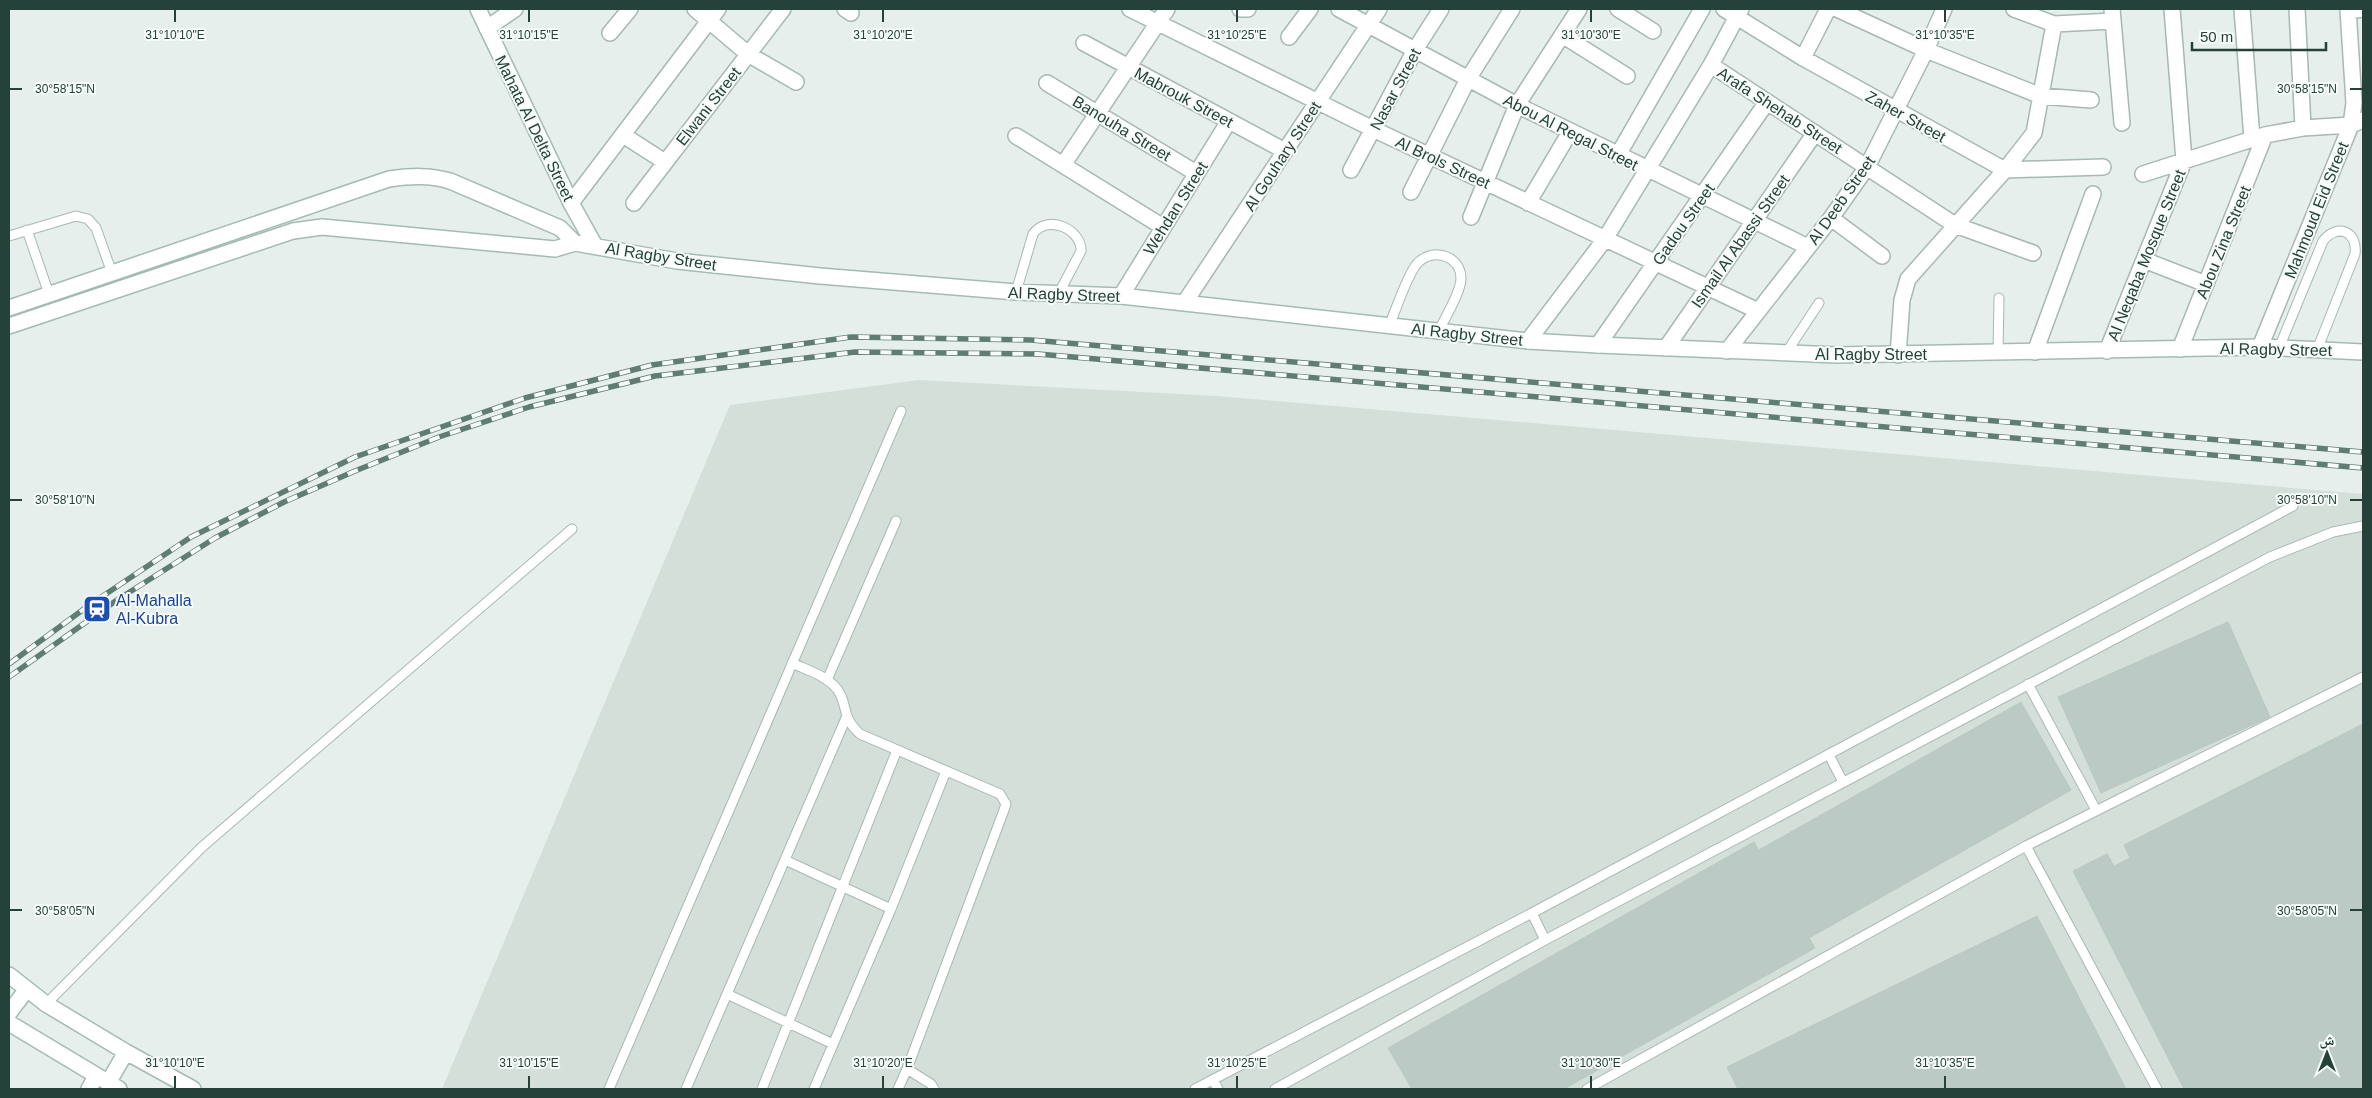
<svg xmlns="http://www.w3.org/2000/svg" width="2372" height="1098" viewBox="0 0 2372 1098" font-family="Helvetica,'Noto Naskh Arabic',sans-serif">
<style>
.built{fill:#d4dfda}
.building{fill:#bbcac4;stroke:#b8c9c2}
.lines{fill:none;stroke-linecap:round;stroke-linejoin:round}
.lane-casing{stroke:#a8b8b2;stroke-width:11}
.street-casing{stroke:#a8b8b2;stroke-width:18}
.secondary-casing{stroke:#a4bbb3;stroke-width:18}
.lane{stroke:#fff;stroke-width:9}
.street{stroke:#fff;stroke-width:15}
.secondary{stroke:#fff;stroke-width:15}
.rail-casing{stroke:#5f7d75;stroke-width:5.5}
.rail{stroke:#f7fbf9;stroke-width:4;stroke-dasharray:11;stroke-linecap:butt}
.ticks{fill:none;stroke:#24423a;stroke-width:2}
.labels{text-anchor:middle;stroke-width:4;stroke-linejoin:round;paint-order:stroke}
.street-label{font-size:16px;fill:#24423a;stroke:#f7fbf9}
.transit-label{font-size:16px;fill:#164399;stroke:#f7fbf9;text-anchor:start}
.ticks-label{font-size:12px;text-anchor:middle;fill:#24423a;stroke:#f7fbf9;stroke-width:4;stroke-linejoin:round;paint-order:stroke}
</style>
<rect width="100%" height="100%" fill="#e6efeb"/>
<!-- built -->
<path class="built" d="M919 380 1217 396 2363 494V1089H442L730 405Z"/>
<!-- building -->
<path class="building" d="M2228 622 2270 717 2101 793 2058 697Z
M2021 702 2071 790 1809 938 1815 948 1564 1089H1412L1388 1048 1754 842 1759 850Z
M2363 724V1089H2184L2073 871 2107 854 2114 866 2130 858 2124 845Z
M2037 916 2126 1089H1738L1727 1067Z"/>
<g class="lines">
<defs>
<path id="lane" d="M27 230 49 294
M9 236 76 216 88 219 96 228 112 273
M1016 292 1033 234C1048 213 1082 230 1081 251L1059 293
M1389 326C1396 310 1406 278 1416 265 1433 244 1467 258 1460 285 1456 301 1445 317 1439 331
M2279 348 2323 241C2337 223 2358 231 2355 254L2317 350
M1786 353 1819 303
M1998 353 1999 298
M792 663C807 670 827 676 837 689 849 705 840 716 860 734L1000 794 1006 804 1004 810 907 1069
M827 680 896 521
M2028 684 2096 810
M1829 755 1843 782
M2026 846 2157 1089
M785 860 891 909
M1532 913 1545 940
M727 994 833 1044
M46 1004 202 847 572 529
M1213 1080 1218 1089
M609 1089 901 411
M686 1089 846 718
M762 1089 897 750
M814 1089 891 909 946 771
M898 1089 907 1069 931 1084 934 1089
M1195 1089 1532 913 2293 506
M1275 1089 1545 940 2270 557 2333 532 2363 526
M1587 1089 2026 846 2363 677"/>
<path id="street" d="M695 9 748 54 796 82
M845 9 851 13
M1130 9 1373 129 1758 311
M1240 9H1248
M1339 9 1517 105 1808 247
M1618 9 1653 31
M1724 9 1803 58 2005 170 2103 167
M1837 9 1926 50 2041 96 2091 100
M2014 9 2054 24 2113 21
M2112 9 2122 123
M2242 9 2252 139
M2297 9 2303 128
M2348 11 2363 9
M487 28 515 9
M610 33 630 9
M1562 35 1627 76
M1289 37 1310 9
M1084 43 1285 151
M1803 58 1828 9
M1711 65 1955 225 2033 253
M1047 83 1196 173
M623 135 665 162
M1016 136 1163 227
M1618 155 1702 9
M1063 165 1167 9
M1351 170 1415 50 1441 9
M2143 174 2265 135 2303 128 2351 125 2363 120
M1411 192 1468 79 1512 9
M571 203 718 9
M634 203 783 9
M1528 203 1570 132
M1471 217 1517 105 1579 9
M1831 218 1882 256
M2144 260 2206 284
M1121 296 1229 121
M1185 302 1379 9
M1528 341 1605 239 1711 65 1741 9
M1598 345 1767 102
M2260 347 2351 125 2354 103 2348 9
M1666 348 1815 133
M2180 349 2265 135
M1727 351 1831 218 1867 167 1926 50 1944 9
M2107 351 2184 161 2172 9
M2035 352 2093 194
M1898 355 1902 300 1908 279 2005 170 2034 133 2054 24
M89 1089 96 1076"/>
<path id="secondary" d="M478 9 571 203 595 246
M9 308 389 179C411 176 429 175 450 181L560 228 575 243
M9 326 293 231 322 227 555 249 575 243 677 261 820 276 1016 292 1121 296 1528 341 1598 345 1837 355 2260 347 2363 352
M9 975 46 1004 126 1052 193 1089
M9 1013 27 989
M9 1023 119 1089
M108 1083 126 1052"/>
</defs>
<!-- lane casing -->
<use href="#lane" class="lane-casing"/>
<!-- street casing -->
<use href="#street" class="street-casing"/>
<!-- secondary casing -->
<use href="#secondary" class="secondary-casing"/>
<!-- lane -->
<use href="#lane" class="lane"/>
<!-- street -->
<use href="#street" class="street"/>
<!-- secondary -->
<use href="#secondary" class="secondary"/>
<defs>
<path id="rail" d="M9 664 88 606 191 537 355 457 525 398 652 365 851 337 1031 340 2363 452
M9 677 117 600 215 538 284 502 355 471 439 437 529 407 655 376 855 352 1038 354 2363 468"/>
</defs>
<!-- rail casing -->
<use href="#rail" class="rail-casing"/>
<!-- rail -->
<use href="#rail" class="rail"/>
</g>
<!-- ticks -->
<path class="ticks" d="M175 10V22M529 10V22M883 10V22M1237 10V22M1591 10V22M1945 10V22M10 89H22M2350 89H2362M10 500H22M2350 500H2362M10 910H22M2350 910H2362M175 1076V1088M529 1076V1088M883 1076V1088M1237 1076V1088M1591 1076V1088M1945 1076V1088"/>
<!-- icons -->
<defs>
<symbol id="station-square" viewBox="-11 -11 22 22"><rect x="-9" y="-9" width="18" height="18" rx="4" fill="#1a4fb4" stroke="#f7fbf9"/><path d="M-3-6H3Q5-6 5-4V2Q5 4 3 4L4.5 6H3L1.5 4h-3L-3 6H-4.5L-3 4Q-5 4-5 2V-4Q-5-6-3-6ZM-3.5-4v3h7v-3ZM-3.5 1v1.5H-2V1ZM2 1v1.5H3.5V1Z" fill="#fff"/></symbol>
</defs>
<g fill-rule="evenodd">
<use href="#station-square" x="81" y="593" width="32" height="32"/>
</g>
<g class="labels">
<!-- street labels -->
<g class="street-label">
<text transform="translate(1395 89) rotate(-62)" y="6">Nasar Street</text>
<text transform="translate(1184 97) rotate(28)" y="6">Mabrouk Street</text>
<text transform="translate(708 106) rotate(-52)" y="6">Elwani Street</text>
<text transform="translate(1780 110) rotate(33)" y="6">Arafa Shehab Street</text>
<text transform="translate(1906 116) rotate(29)" y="6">Zaher Street</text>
<text transform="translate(535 128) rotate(64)" y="6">Mahata Al Delta Street</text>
<text transform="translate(1122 128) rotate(31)" y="6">Banouha Street</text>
<text transform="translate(1571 132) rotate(27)" y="6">Abou Al Regal Street</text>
<text transform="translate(1282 156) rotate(-57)" y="6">Al Gouhary Street</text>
<text transform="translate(1443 162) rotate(25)" y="6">Al Brols Street</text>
<text transform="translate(1841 200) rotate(-55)" y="6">Al Deeb Street</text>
<text transform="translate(1175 208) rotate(-58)" y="6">Wehdan Street</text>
<text transform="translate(2316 210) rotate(-68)" y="6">Mahmoud Eid Street</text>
<text transform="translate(1683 224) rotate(-55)" y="6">Gadou Street</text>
<text transform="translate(1740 241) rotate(-55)" y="6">Ismail Al Abassi Street</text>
<text transform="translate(2223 242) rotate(-68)" y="6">Abou Zina Street</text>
<text transform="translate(2146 255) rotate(-68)" y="6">Al Neqaba Mosque Street</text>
<text transform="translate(661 256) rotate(9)" y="6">Al Ragby Street</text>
<text transform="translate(1064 294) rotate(2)" y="6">Al Ragby Street</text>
<text transform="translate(1467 334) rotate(6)" y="6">Al Ragby Street</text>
<text transform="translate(2276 349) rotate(1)" y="6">Al Ragby Street</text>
<text x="1871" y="360">Al Ragby Street</text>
</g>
<!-- transit labels -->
<g class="transit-label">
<text x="116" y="606">Al-Mahalla<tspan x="116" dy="18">Al-Kubra</tspan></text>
</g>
</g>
<g class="ticks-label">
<text x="175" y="39">31°10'10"E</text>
<text x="529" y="39">31°10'15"E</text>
<text x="883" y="39">31°10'20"E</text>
<text x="1237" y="39">31°10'25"E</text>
<text x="1591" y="39">31°10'30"E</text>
<text x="1945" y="39">31°10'35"E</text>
<text x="65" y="93">30°58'15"N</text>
<text x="2307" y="93">30°58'15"N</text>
<text x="65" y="504">30°58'10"N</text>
<text x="2307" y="504">30°58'10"N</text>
<text x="65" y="915">30°58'05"N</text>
<text x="2307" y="915">30°58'05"N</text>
<text x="175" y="1067">31°10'10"E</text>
<text x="529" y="1067">31°10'15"E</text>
<text x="883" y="1067">31°10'20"E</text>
<text x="1237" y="1067">31°10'25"E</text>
<text x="1591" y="1067">31°10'30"E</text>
<text x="1945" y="1067">31°10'35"E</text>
</g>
<!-- border -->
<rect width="2372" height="1098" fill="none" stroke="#24423a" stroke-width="20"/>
<!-- north arrow -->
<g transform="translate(2327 1053)" stroke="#f7fbf9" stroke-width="4" paint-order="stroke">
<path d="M0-4L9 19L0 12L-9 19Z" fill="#24423a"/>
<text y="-8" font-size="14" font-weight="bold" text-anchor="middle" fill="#24423a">ش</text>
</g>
<!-- scale -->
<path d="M2192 42v8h134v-8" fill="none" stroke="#24423a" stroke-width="2.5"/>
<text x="2200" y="42" font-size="15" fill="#24423a" stroke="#f7fbf9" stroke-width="4" paint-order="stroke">50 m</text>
</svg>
